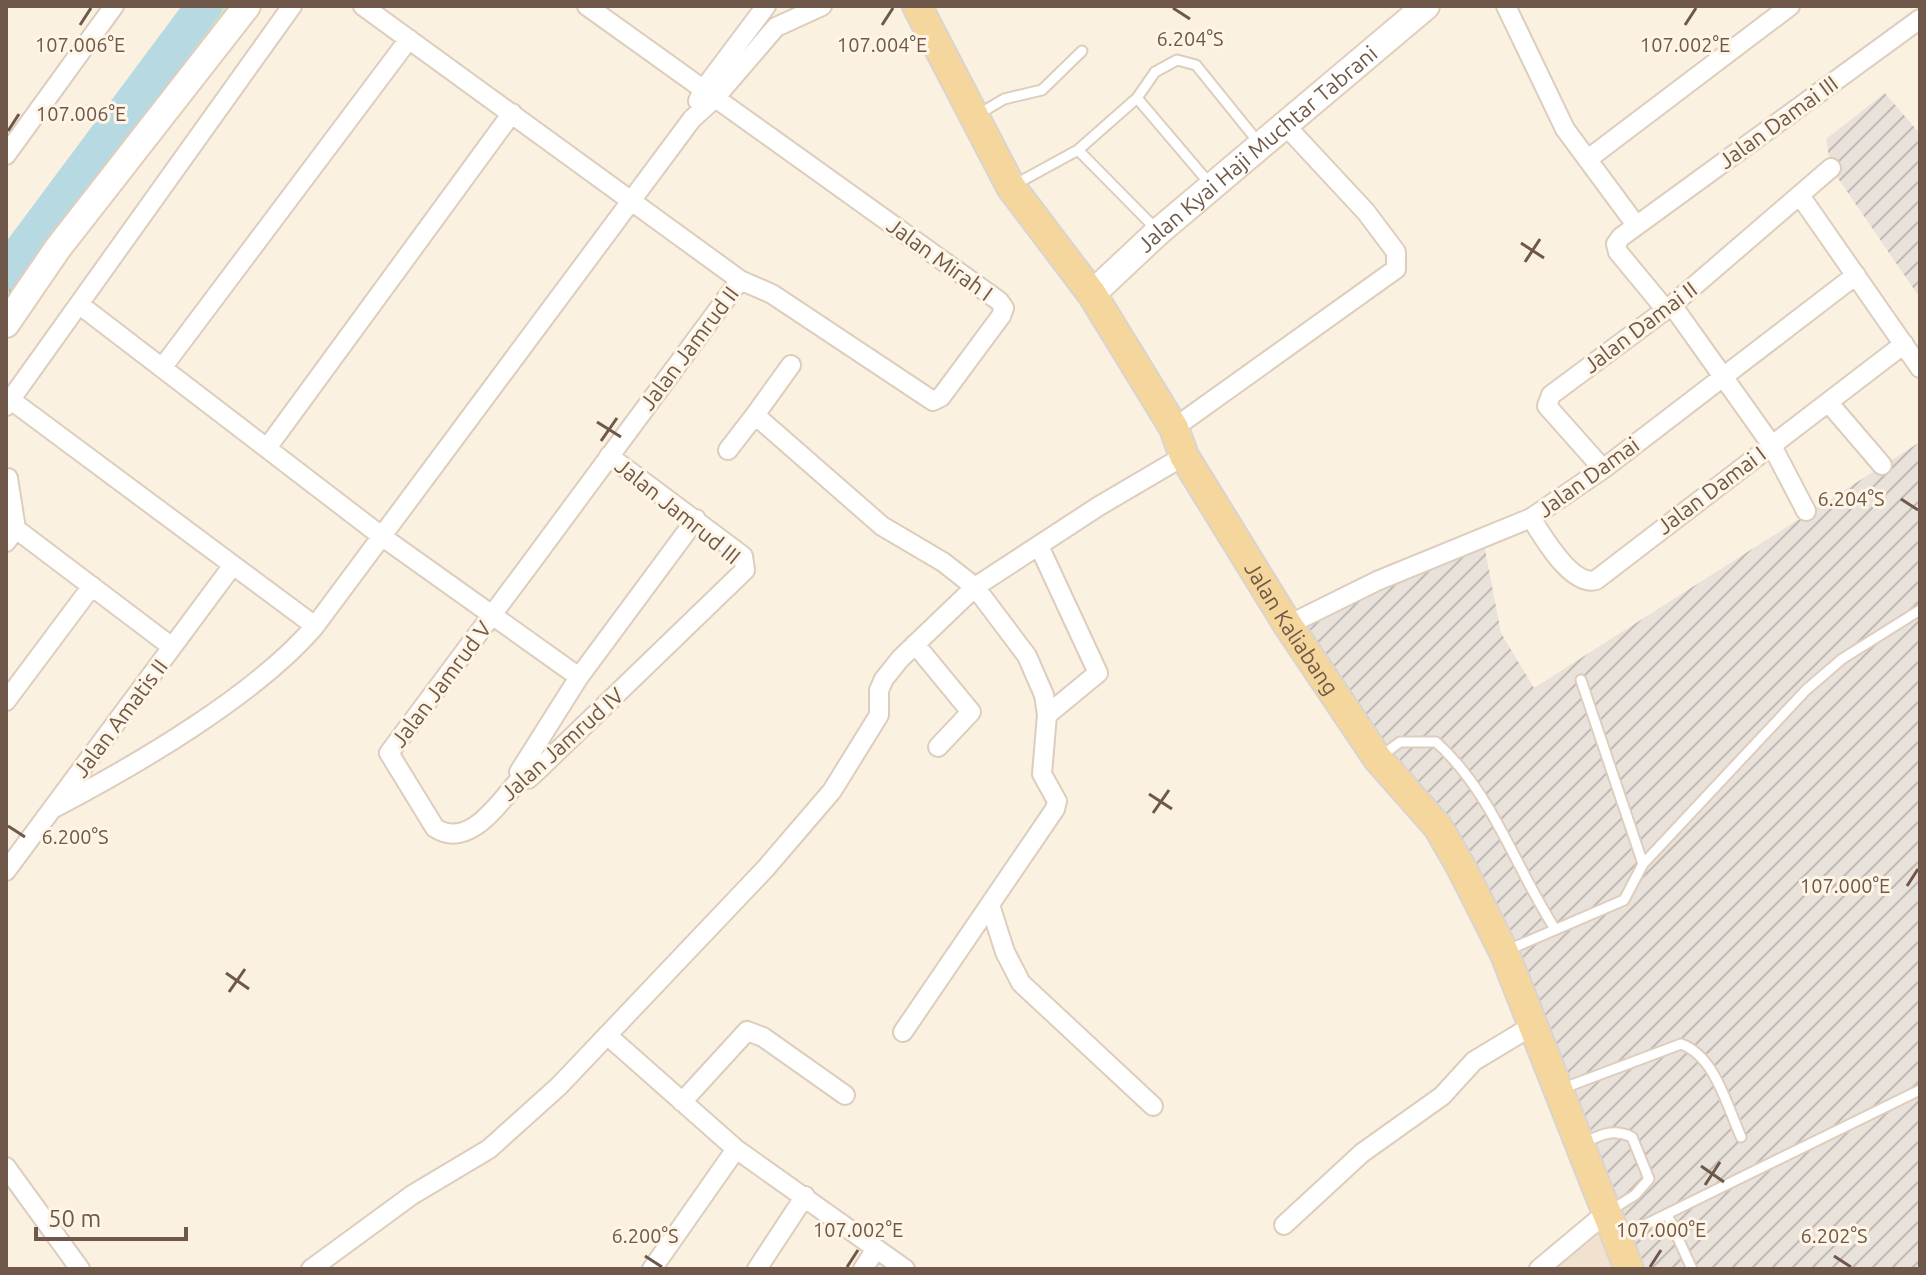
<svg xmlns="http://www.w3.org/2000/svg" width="1926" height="1275" viewBox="0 0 1926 1275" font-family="Ubuntu,sans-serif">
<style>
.residential{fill:#f1e2cf}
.industrial{fill:url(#industrial-furrows)}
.grass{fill:url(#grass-tufts)}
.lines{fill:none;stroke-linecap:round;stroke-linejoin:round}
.river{stroke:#b7dae2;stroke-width:36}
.lane-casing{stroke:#ddcdbd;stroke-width:13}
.street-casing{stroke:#ddcdbd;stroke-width:22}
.secondary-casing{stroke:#e2cebb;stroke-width:30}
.primary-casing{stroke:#dad4d0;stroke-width:32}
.lane{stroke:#fff;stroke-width:9}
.street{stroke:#fff;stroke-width:18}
.secondary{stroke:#fff;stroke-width:26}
.primary{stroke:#f5d69c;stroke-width:28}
.ticks{fill:none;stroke:#6f5849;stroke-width:3}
.labels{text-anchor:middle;stroke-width:6;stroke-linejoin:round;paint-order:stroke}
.street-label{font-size:22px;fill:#6f5849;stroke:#fef5e6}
.ticks-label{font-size:20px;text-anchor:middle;fill:#6f5849;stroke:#fef5e6;stroke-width:6;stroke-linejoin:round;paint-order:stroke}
</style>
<defs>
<pattern id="industrial-furrows" width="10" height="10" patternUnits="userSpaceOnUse" patternTransform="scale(2)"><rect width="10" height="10" fill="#e9e2db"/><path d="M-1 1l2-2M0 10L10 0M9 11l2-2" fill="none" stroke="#c1bab4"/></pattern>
<pattern id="grass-tufts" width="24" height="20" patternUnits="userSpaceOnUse" patternTransform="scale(2)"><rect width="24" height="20" fill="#cfe6c0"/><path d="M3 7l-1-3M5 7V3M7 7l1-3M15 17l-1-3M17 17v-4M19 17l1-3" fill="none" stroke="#acbd9e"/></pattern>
</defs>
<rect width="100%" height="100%" fill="#faf1e0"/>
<!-- residential -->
<path class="residential" d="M1606 1213 1629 1269H1539Z"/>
<!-- industrial -->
<path class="industrial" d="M1885 93 1920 134V298L1831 168 1826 139Z
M1920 442V1269H1629L1504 952 1288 625 1483 539 1501 633 1534 688Z"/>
<!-- grass -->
<path class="grass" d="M204 6H247L6 324V272Z"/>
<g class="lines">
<!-- river -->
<path class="river" d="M6 272 204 6"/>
<defs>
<path id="lane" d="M1137 98 1210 184
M979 114 1004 99 1042 90 1082 51
M1078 150 1156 229
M1014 185 1078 150 1137 98 1155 72 1177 60 1196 65 1259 143
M1581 680 1643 864
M1380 757 1400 742H1436C1492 792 1515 867 1555 929
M1508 950 1624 900 1643 864 1806 690 1842 659 1920 610
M1561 1089 1681 1044C1715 1056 1727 1106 1741 1137
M1582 1144C1599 1135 1613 1128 1632 1137L1649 1179 1635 1195 1611 1210
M1667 1214 1692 1269
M1620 1237 1920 1090"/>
<path id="street" d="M363 6 740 280 772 294 933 401 941 397 1001 316 1004 308 999 301 587 6
M1506 6 1565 129 1636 225
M698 101 703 90 766 6
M6 155 114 6
M1588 159 1790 6
M1801 197 1920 368
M80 305 384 538 579 677
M1672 305 1771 444 1806 511
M1666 310 1618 252 1616 244 1621 237 1920 19
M162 368 409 39
M11 400 315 626 692 119 715 98 776 27 822 6
M1828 402 1882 465
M6 406 292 6
M755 415 791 365
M1174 428 1396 269V252L1366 212 1286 126
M267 448 512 113
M728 450 755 415 882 526 943 562 975 587 1027 656 1044 695 1047 715 1042 774 1057 801 1055 809 903 1032
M609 456 743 556 745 570 538 770 528 779 521 778C499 802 470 850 435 828L389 753C507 596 623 438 740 280
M1603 469 1547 406 1551 395 1672 305 1831 168
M8 478 16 529
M1531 518C1542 535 1571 587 1596 580L1904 344
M6 542 16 529 172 647
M1039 546 1098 673 1047 715
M1288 625 1377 581 1531 518 1603 469 1856 275
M915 644 971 712 938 747
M6 701 92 586
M521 778 519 772 579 677 696 519
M56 807C138 764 256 695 315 626
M6 871 233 565
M990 905 1005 952 1021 983 1153 1106
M607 1035 736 1149 905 1269
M682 1102 747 1031 763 1037 845 1095
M6 1167 80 1269
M1284 1225 1362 1153 1442 1096 1474 1061 1532 1026
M311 1269 412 1195 489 1149 559 1086 766 868 832 791 879 715V690L884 679 900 659 975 587 1099 506 1184 456
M652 1269 736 1149
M757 1269 805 1196
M863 1269 876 1249
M1539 1269 1606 1213"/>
<g id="secondary">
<path id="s1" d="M1092 294 1158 232 1426 6"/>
<path d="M6 324 58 248 247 6"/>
</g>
<g id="primary">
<path id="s2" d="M917 6 1011 187 1092 294 1174 428 1184 456 1288 625 1378 759 1438 827 1460 865 1504 952 1629 1269"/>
</g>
</defs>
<!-- lane casing -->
<use href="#lane" class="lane-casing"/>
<!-- street casing -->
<use href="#street" class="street-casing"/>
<!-- secondary casing -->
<use href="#secondary" class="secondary-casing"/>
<!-- primary casing -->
<use href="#primary" class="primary-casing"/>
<!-- lane -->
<use href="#lane" class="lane"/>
<!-- street -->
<use href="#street" class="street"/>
<!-- secondary -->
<use href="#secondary" class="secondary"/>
<!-- primary -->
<use href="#primary" class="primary"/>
</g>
<!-- ticks -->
<path class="ticks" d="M1173 8 1190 19M80 25 91 8M882 25 893 8M1685 25 1696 8M8 131 19 114M1521 243 1544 258M1525 262 1540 239M597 422 621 437M601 441 617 418M1901 499 1918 510M1149 794 1172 809M1153 813 1169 790M8 826 25 837M1907 886 1918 869M226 973 249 989M229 992 245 969M1701 1166 1724 1182M1705 1185 1720 1162M645 1256 662 1267M1834 1256 1851 1267M847 1267 858 1250M1650 1267 1661 1250"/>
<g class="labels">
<!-- street labels -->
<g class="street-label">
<text transform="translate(1778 122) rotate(-36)" y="8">Jalan Damai III</text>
<text dy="8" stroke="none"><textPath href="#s1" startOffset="220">Jalan Kyai Haji Muchtar Tabrani</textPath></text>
<text transform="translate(940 259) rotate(36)" y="8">Jalan Mirah I</text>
<text transform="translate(1640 327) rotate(-37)" y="8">Jalan Damai II</text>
<text transform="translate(689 348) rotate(-53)" y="8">Jalan Jamrud II</text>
<text transform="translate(1588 477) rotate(-36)" y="8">Jalan Damai</text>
<text transform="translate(1711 490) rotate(-37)" y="8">Jalan Damai I</text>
<text transform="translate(678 511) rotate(39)" y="8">Jalan Jamrud III</text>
<text dy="8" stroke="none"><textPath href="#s2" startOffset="728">Jalan Kaliabang</textPath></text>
<text transform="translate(441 684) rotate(-53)" y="8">Jalan Jamrud V</text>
<text transform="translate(120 718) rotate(-53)" y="8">Jalan Amatis II</text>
<text transform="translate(562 744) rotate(-42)" y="8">Jalan Jamrud IV</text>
</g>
</g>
<g class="ticks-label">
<text x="1190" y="46">6.204°S</text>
<text x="80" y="52">107.006°E</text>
<text x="882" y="52">107.004°E</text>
<text x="1685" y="52">107.002°E</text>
<text x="81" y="121">107.006°E</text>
<text x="1851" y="506">6.204°S</text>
<text x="75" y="844">6.200°S</text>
<text x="1845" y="893">107.000°E</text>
<text x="858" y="1237">107.002°E</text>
<text x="1661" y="1237">107.000°E</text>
<text x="645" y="1243">6.200°S</text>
<text x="1834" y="1243">6.202°S</text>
</g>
<!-- border -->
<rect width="1926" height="1275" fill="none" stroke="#6f5849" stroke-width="16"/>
<!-- scale -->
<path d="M36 1227v12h150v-12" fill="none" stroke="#6f5849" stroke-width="4"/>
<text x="48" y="1227" font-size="24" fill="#6f5849" stroke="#fef5e6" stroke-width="6" paint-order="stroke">50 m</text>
</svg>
